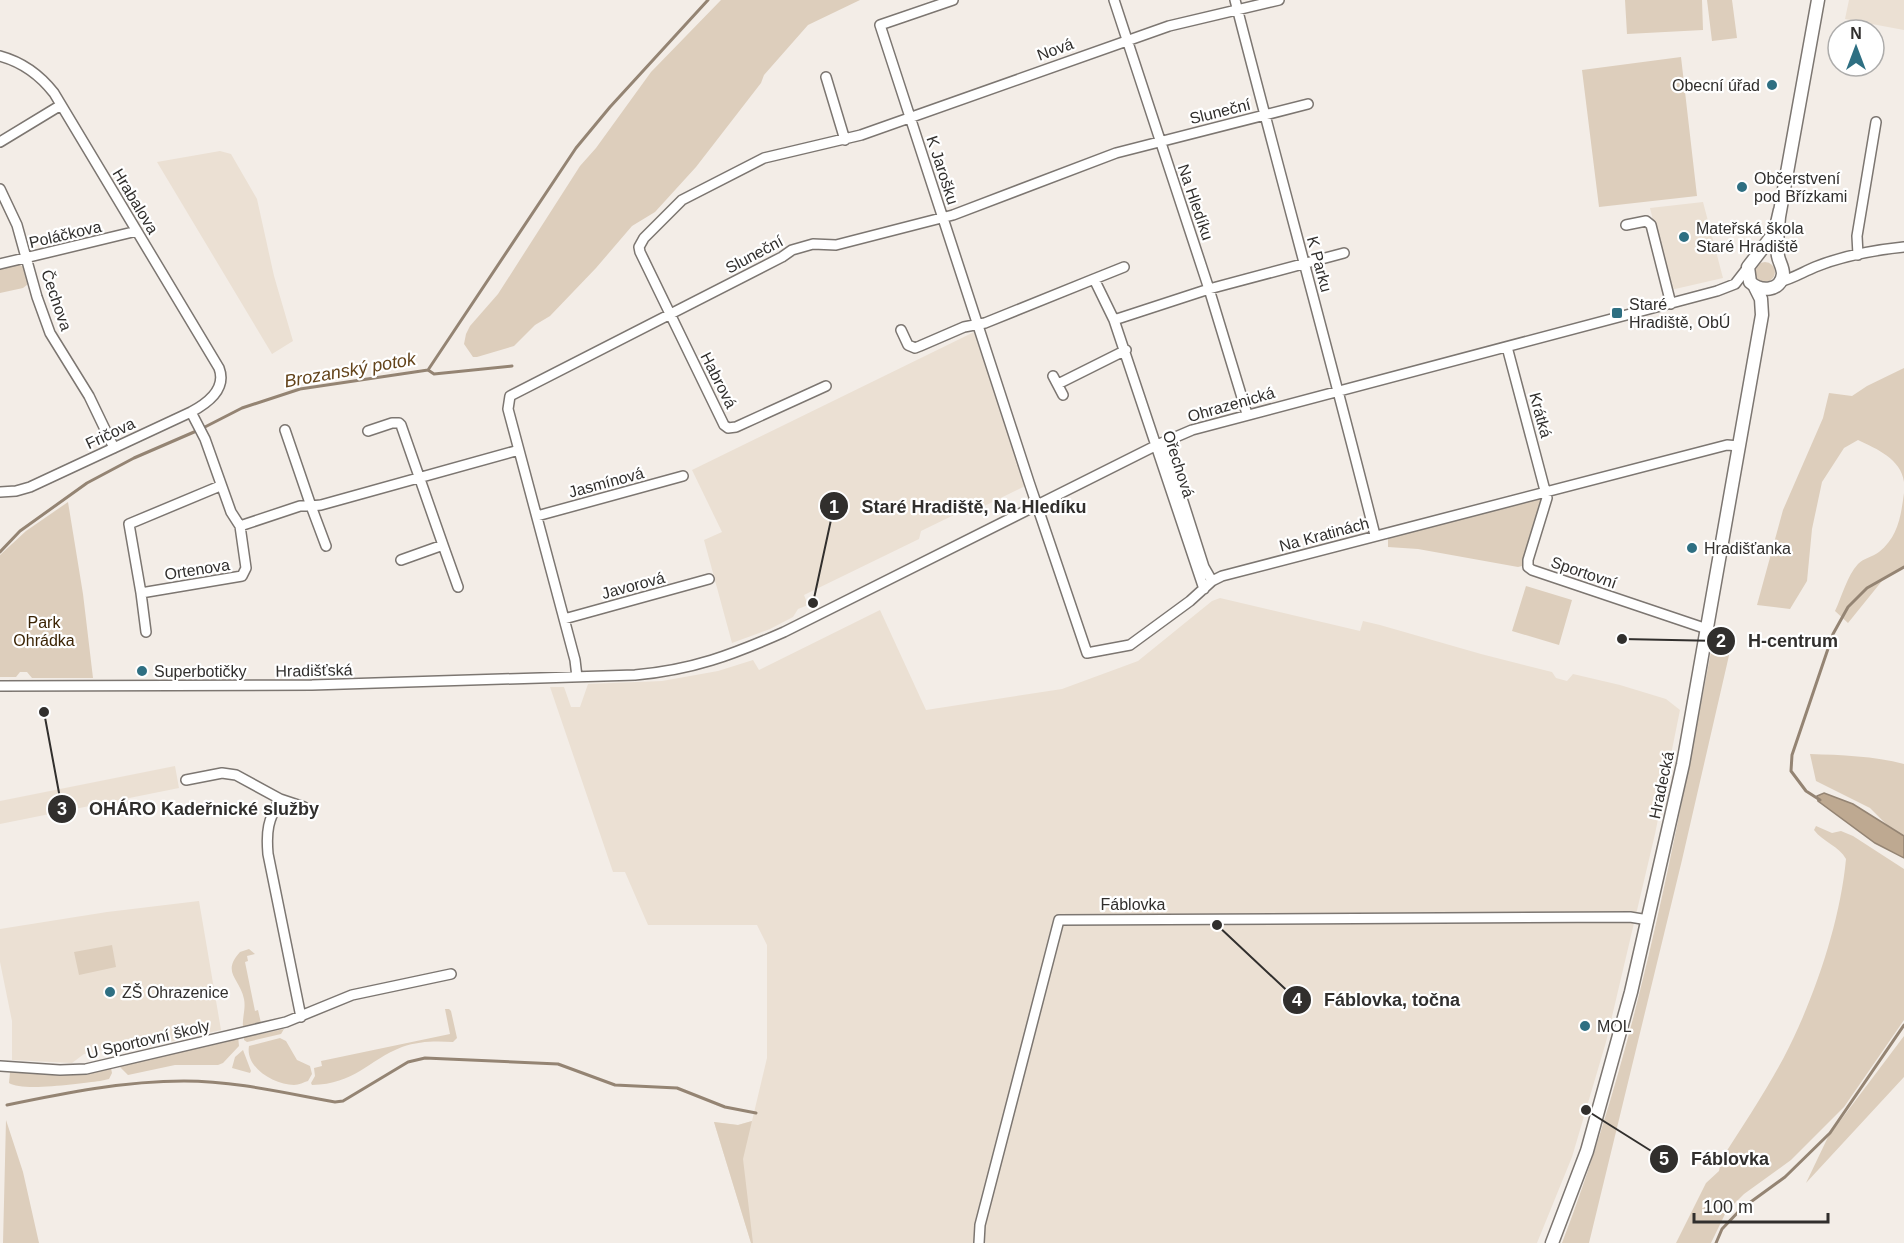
<svg xmlns="http://www.w3.org/2000/svg" width="1904" height="1243" viewBox="0 0 1904 1243" font-family="Helvetica,sans-serif">
<style>
.built{fill:#ebe0d3}
.green{fill:#ddcebc}
.water{fill:#bea991;stroke:#948473;stroke-width:1.5}
.lines{fill:none;stroke-linecap:round;stroke-linejoin:round}
.stream{stroke:#948473;stroke-width:3}
.minor-casing{stroke:#7c7671;stroke-width:12}
.major-casing{stroke:#7c7671;stroke-width:15}
.minor{stroke:#fff;stroke-width:9}
.major{stroke:#fff;stroke-width:12}
.poi-dot{fill:#2e6f82;stroke:#fff;stroke-width:2}
.labels{text-anchor:middle;stroke-width:4.5;stroke-linejoin:round;paint-order:stroke}
.street-label{font-size:16px;fill:#312f2d;stroke:#fff}
.poi-label{font-size:16px;fill:#312f2d;stroke:#fff;text-anchor:start}
.park-label{font-size:16px;fill:#3b2404;stroke:#fff}
.water-label{font-size:18px;font-style:italic;fill:#63431a;stroke:#fff}
.leader{fill:none;stroke:#312f2d;stroke-width:2}
.callout-dot{fill:#312f2d;stroke:#fff;stroke-width:2}
.mark-label{font-size:18px;text-anchor:middle;font-weight:bold;fill:#fff}
.callout-label{font-size:18px;text-anchor:middle;font-weight:bold;fill:#312f2d;stroke:#fff;stroke-width:4.5;stroke-linejoin:round;paint-order:stroke}
</style>
<rect width="100%" height="100%" fill="#f3ede7"/>
<!-- built -->
<path class="built" d="M1849 0H1904V30L1845 19Z
M220 151 231 154 257 199 274 276 293 341 272 354 157 162Z
M1703 202 1723 278 1675 289 1670 288 1650 208Z
M974 332 1025 486 966 515 958 513 921 531 919 539 804 595 808 605 798 609 793 617 770 629 732 643 704 540 722 532 692 470Z
M1220 598 1360 631 1363 621 1380 625 1481 654 1552 672 1556 678 1567 681 1573 674 1620 685 1666 699 1680 710 1655 834 1606 1042 1572 1157 1537 1243H751L714 1122 738 1125 752 1121 767 1058V945L757 925H648L625 872H613L550 687H564L571 707H580L588 684 662 681 718 671 753 660 759 670 880 610 926 710 1062 689 1138 661 1212 601Z
M175 766 179 788 0 824V801Z
M199 901 221 1030 146 1047 135 1042 117 1046 116 1042 106 1045V1049L84 1054 72 1063 12 1060V1021L0 962V929L107 912Z"/>
<!-- green -->
<path class="green" d="M721 0H860L808 25 764 75 761 83 696 167 655 212 632 226 596 268 550 316 535 325 514 346 477 357H473L464 344 466 334 470 326 498 294 580 166 596 148 651 72Z
M1625 0H1702L1703 30 1627 34Z
M1707 0H1732L1737 38 1712 41Z
M1681 57 1697 196 1599 207 1582 70Z
M1755 272a10 10 0 1 1 20 0a10 10 0 1 1-20 0Z
M18 264 25 268 28 284 23 288 0 293V266Z
M1904 368V482C1901 459 1877 449 1858 440L1844 448 1822 482 1812 529 1807 581 1790 609 1757 605 1783 510 1823 418 1829 393 1852 396 1867 386Z
M1904 493V567L1886 576 1848 623 1835 611C1842 596 1847 576 1858 564 1864 558 1872 557 1879 552 1898 537 1901 516 1904 493Z
M1542 497 1545 498 1525 562 1522 566 1518 567 1418 549 1388 547V537Z
M68 502 83 594 93 678H32L27 672H20L16 677H0V555L26 531Z
M1526 586 1572 600 1559 645 1512 631Z
M1713 641 1730 651 1682 860 1589 1243H1562C1637 1048 1674 845 1713 641Z
M1810 754C1841 755 1874 756 1904 764V836L1891 829 1870 808 1816 781Z
M1816 826 1832 833 1841 831 1853 836 1904 869V1020L1844 1107 1791 1160 1744 1194 1726 1212 1711 1243H1676L1706 1183 1719 1171 1721 1160C1742 1127 1764 1094 1783 1059 1813 1002 1840 924 1846 859 1839 846 1823 842 1814 830Z
M112 945 116 967 79 975 74 952Z
M249 949 255 954 247 956 248 961 245 962 255 1011 258 1010 261 1023 243 1027C242 1018 246 1009 244 999 240 978 221 973 240 952Z
M445 1009H449L451 1011 457 1038 453 1042C436 1041 419 1041 402 1047 367 1061 355 1084 312 1085L311 1083 315 1076 314 1068 322 1066 321 1061 450 1034Z
M284 1029 281 1034 247 1042 244 1040V1035H256Z
M238 1036 239 1046 223 1063 218 1065H175L128 1075 119 1066 226 1042Z
M1904 1036V1077L1806 1183 1828 1137Z
M280 1038 286 1041 297 1060 310 1066 312 1074 308 1081C304 1082 299 1085 294 1085 275 1085 245 1068 249 1046Z
M243 1050 251 1071 250 1073 232 1068 235 1057Z
M111 1068 112 1073 109 1079 100 1081C82 1083 23 1092 9 1083L10 1072H12L74 1075Z
M6 1120 23 1172 39 1243H3Z
M752 1121 743 1159 753 1243H751L714 1122 738 1125Z"/>
<!-- water -->
<path class="water" d="M1824 793 1853 804 1904 836V858L1875 843 1818 801 1817 796Z"/>
<g class="lines">
<!-- stream -->
<path class="stream" d="M428 370 434 374 512 366
M0 552 20 531 87 483 134 458 201 429 242 408 300 389 428 370 576 148 610 107 708 0
M1820 800 1806 791 1791 771 1792 755 1833 634 1848 607 1867 588 1904 567
M7 1105C65 1093 124 1081 184 1081 235 1081 285 1093 335 1102L343 1101 408 1062 425 1058 558 1064 615 1085 677 1088 725 1107 756 1113
M1716 1243 1722 1229 1741 1209 1785 1177 1830 1133 1904 1025"/>
<defs>
<path id="minor" d="M953 0 880 25 1029 482 1087 653 1130 645 1190 601 1212 581 1222 576 1727 445 1739 446
M1114 0 1209 289 1247 414
M1235 0C1281 179 1330 356 1375 535
M0 56C22 62 40 75 54 93L219 368C227 389 208 403 191 412L30 487 16 491 0 492
M826 77 845 140
M0 142 61 105
M0 189 17 225 37 297 50 333 89 396 114 448
M1626 225 1646 221 1651 225 1671 304
M1858 255 1857 236 1876 122
M0 264 137 231
M1094 279 1124 267
M1779 282C1792 279 1803 272 1815 267 1842 256 1875 250 1904 247
M1114 320 1204 589
M901 330 908 345 915 348 920 346 964 327 985 323 1094 279 1114 320 1209 289 1344 253
M1507 347 1547 498 1528 560V567L1532 570 1707 629
M1053 376 1063 395
M1058 384 1126 350
M826 386 736 427 728 428 724 425 640 252 639 247 644 238 682 200 764 158 861 135 1169 26 1279 0
M191 412 205 439 231 512 240 526
M285 430 311 506 321 505 519 450
M368 431 392 423H399L401 425 443 545
M1164 442 1204 567 1212 581
M537 516 683 476
M401 560 443 545 458 587
M141 593 242 576 246 568 240 526 300 506H311L326 546
M564 619 709 579
M146 632 141 593 129 524 220 486
M577 677 575 660 508 409 510 396 782 257 792 250 813 244 836 245 953 215 1116 153 1308 104
M0 686 312 685 635 675C692 670 732 655 784 632L1157 445 1192 430 1717 291 1735 284 1749 266
M186 780 222 773 236 775 280 799
M301 1017 268 854C266 831 268 820 280 799L304 807
M0 1066 60 1070 86 1069 286 1022 352 995 451 974
M979 1243 980 1225 1059 920 1630 917 1648 920"/>
<path id="major" d="M1780 210 1777 223 1772 236 1748 267 1750 282C1760 292 1781 292 1783 274 1783 267 1779 262 1778 256 1776 244 1778 229 1779 217L1818 0
M1552 1243 1587 1151 1631 992 1683 764 1762 315 1761 299 1755 287"/>
</defs>
<!-- minor casing -->
<use href="#minor" class="minor-casing"/>
<!-- major casing -->
<use href="#major" class="major-casing"/>
<!-- minor -->
<use href="#minor" class="minor"/>
<!-- major -->
<use href="#major" class="major"/>
</g>
<!-- markers -->
<g class="poi-dot">
<circle cx="1772" cy="85" r="6"/>
<circle cx="1742" cy="187" r="6"/>
<circle cx="1684" cy="237" r="6"/>
<rect x="1611" y="307" width="12" height="12" rx="3"/>
<circle cx="1692" cy="548" r="6"/>
<circle cx="142" cy="671" r="6"/>
<circle cx="110" cy="992" r="6"/>
<circle cx="1585" cy="1026" r="6"/>
</g>
<g class="labels">
<!-- street labels -->
<g class="street-label">
<text transform="translate(1055 49) rotate(-20)" y="6">Nová</text>
<text transform="translate(1220 111) rotate(-14)" y="6">Sluneční</text>
<text transform="translate(943 170) rotate(72)" y="6">K Jarošku</text>
<text transform="translate(136 201) rotate(59)" y="6">Hrabalova</text>
<text transform="translate(1196 202) rotate(71)" y="6">Na Hledíku</text>
<text transform="translate(65 234) rotate(-13)" y="6">Poláčkova</text>
<text transform="translate(754 254) rotate(-28)" y="6">Sluneční</text>
<text transform="translate(1320 264) rotate(75)" y="6">K Parku</text>
<text transform="translate(57 300) rotate(71)" y="6">Čechova</text>
<text transform="translate(719 380) rotate(63)" y="6">Habrová</text>
<text transform="translate(1231 404) rotate(-16)" y="6">Ohrazenická</text>
<text transform="translate(1541 415) rotate(75)" y="6">Krátká</text>
<text transform="translate(110 433) rotate(-25)" y="6">Fričova</text>
<text transform="translate(1179 464) rotate(72)" y="6">Ořechová</text>
<text transform="translate(606 482) rotate(-15)" y="6">Jasmínová</text>
<text transform="translate(1324 534) rotate(-15)" y="6">Na Kratinách</text>
<text transform="translate(197 569) rotate(-9)" y="6">Ortenova</text>
<text transform="translate(1584 572) rotate(19)" y="6">Sportovní</text>
<text transform="translate(633 585) rotate(-15)" y="6">Javorová</text>
<text transform="translate(314 670) rotate(-1)" y="6">Hradišťská</text>
<text transform="translate(1661 785) rotate(-78)" y="6">Hradecká</text>
<text x="1133" y="910">Fáblovka</text>
<text transform="translate(148 1039) rotate(-13)" y="6">U Sportovní školy</text>
</g>
<!-- poi labels -->
<g class="poi-label">
<text x="1760" y="91" text-anchor="end">Obecní úřad</text>
<text x="1754" y="184">Občerstvení<tspan x="1754" dy="18">pod Břízkami</tspan></text>
<text x="1696" y="234">Mateřská škola<tspan x="1696" dy="18">Staré Hradiště</tspan></text>
<text x="1629" y="310">Staré<tspan x="1629" dy="18">Hradiště, ObÚ</tspan></text>
<text x="1704" y="554">Hradišťanka</text>
<text x="154" y="677">Superbotičky</text>
<text x="122" y="998">ZŠ Ohrazenice</text>
<text x="1597" y="1032">MOL</text>
</g>
<!-- park labels -->
<g class="park-label">
<text x="44" y="628">Park<tspan x="44" dy="18">Ohrádka</tspan></text>
</g>
<!-- water labels -->
<g class="water-label">
<text transform="translate(350 370) rotate(-10)" y="6">Brozanský potok</text>
</g>
</g>
<!-- callouts -->
<path class="leader" d="M813 603L834 506M1622 639L1721 641M44 712L62 809M1217 925L1297 1000M1586 1110L1664 1159"/>
<g class="callout-dot">
<circle cx="813" cy="603" r="6"/>
<circle cx="1622" cy="639" r="6"/>
<circle cx="44" cy="712" r="6"/>
<circle cx="1217" cy="925" r="6"/>
<circle cx="1586" cy="1110" r="6"/>
<circle cx="834" cy="506" r="15"/>
<circle cx="1721" cy="641" r="15"/>
<circle cx="62" cy="809" r="15"/>
<circle cx="1297" cy="1000" r="15"/>
<circle cx="1664" cy="1159" r="15"/>
</g>
<g class="mark-label">
<text x="834" y="513">1</text>
<text x="1721" y="647">2</text>
<text x="62" y="815">3</text>
<text x="1297" y="1006">4</text>
<text x="1664" y="1165">5</text>
</g>
<g class="callout-label">
<text x="974" y="513">Staré Hradiště, Na Hledíku</text>
<text x="1793" y="647">H-centrum</text>
<text x="204" y="815">OHÁRO Kadeřnické služby</text>
<text x="1392" y="1006">Fáblovka, točna</text>
<text x="1730" y="1165">Fáblovka</text>
</g>
<!-- north arrow -->
<g transform="translate(1856 48)"><circle r="28" fill="#ffffff" stroke="#adacab" stroke-width="1.5"/>
<path d="M0-4.5L10 22L0 15L-10 22Z" fill="#2e6f82"/>
<text y="-9" font-size="16" font-weight="bold" text-anchor="middle" fill="#312f2d">N</text>
</g>
<!-- scale -->
<path d="M1694 1213v9h134v-9" fill="none" stroke="#312f2d" stroke-width="3"/>
<text x="1703" y="1213" font-size="18" fill="#312f2d" stroke="#ffffff" stroke-width="4.5" paint-order="stroke">100 m</text>
</svg>
